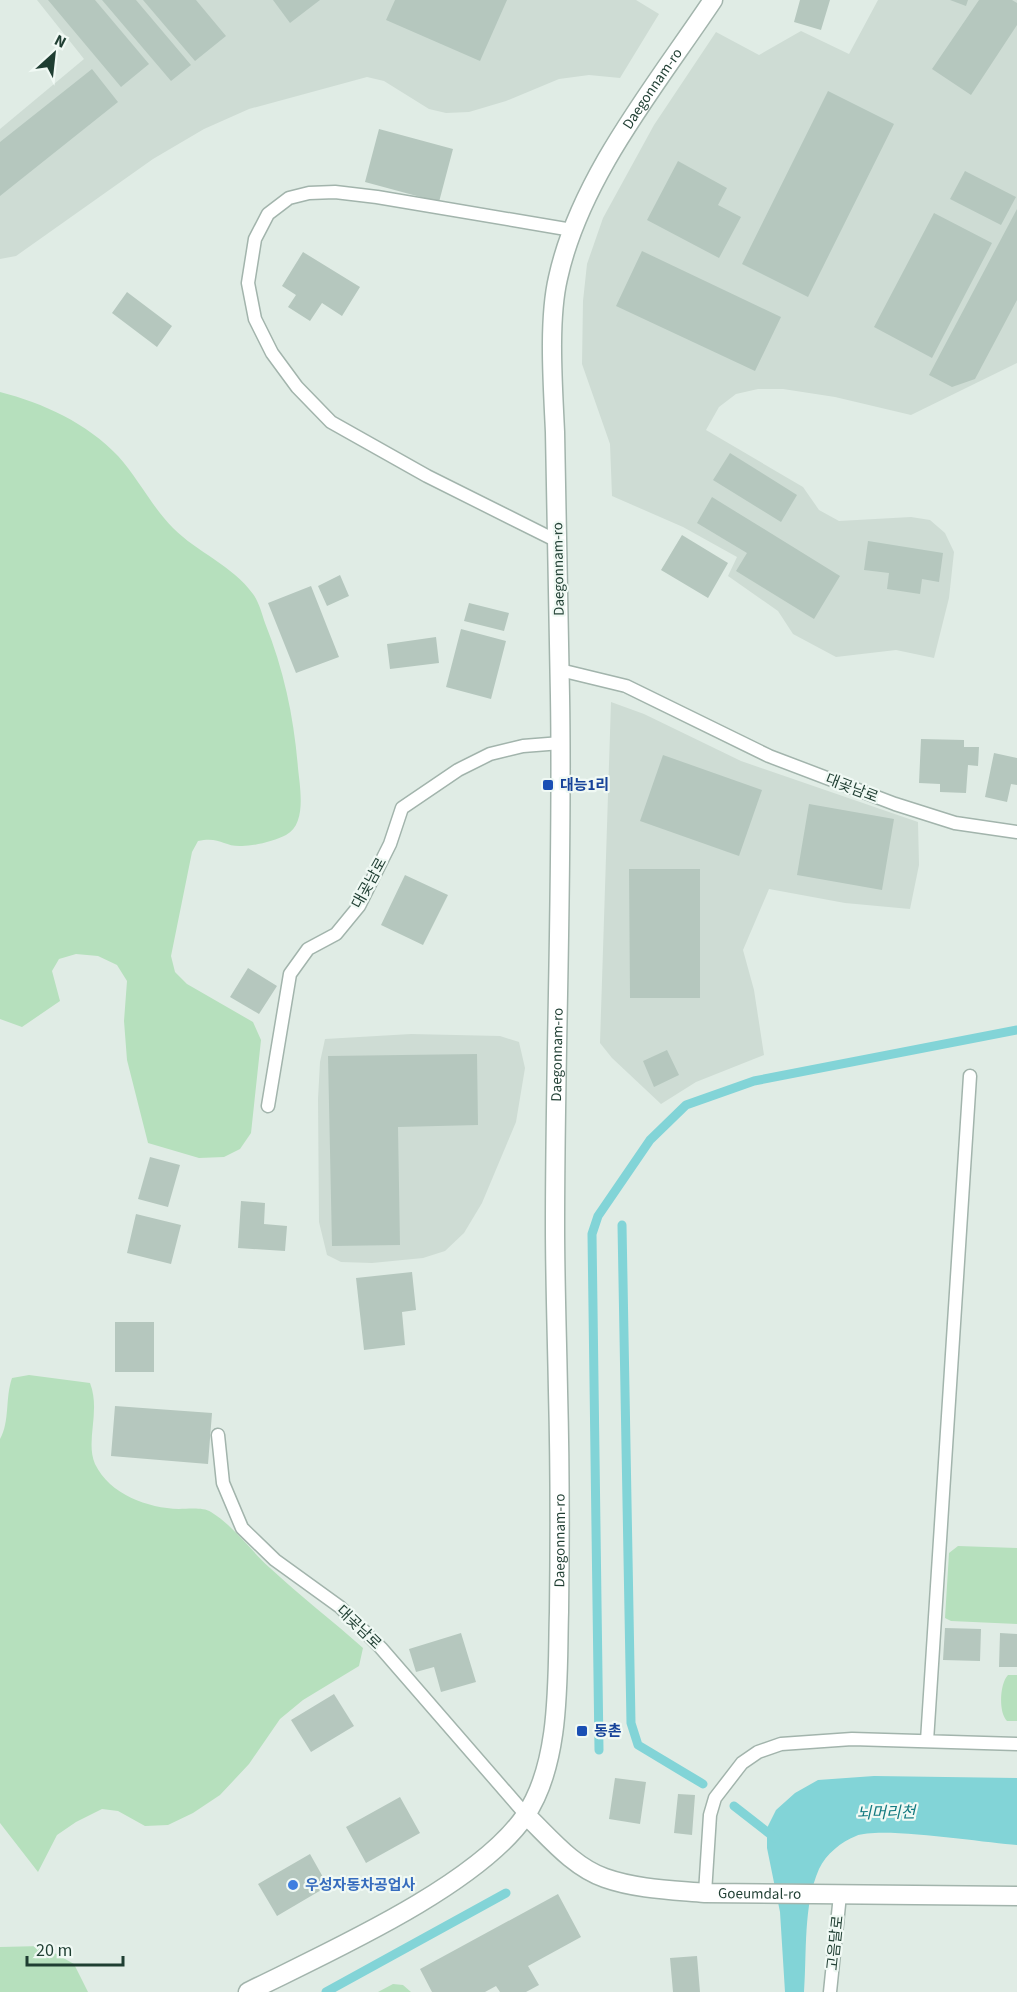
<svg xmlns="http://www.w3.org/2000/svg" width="1017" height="1992" viewBox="0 0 1017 1992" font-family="'Source Sans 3','Noto Sans KR',sans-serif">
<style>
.built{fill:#cedcd4}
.green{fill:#b6e0bd}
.water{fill:#82d4d7}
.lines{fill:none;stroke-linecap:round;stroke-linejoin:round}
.stream{stroke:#82d4d7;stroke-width:9}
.building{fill:#b5c7be}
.service-casing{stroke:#a2b4ac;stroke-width:15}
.tertiary-casing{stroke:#a2b4ac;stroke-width:21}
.service{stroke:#fff;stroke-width:12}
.tertiary{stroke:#fff;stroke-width:18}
.transit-dot{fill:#1a4fb4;stroke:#f0f9f4;stroke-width:2}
.shop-dot{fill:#3f7fe0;stroke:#f0f9f4;stroke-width:2}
.labels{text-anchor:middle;stroke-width:4.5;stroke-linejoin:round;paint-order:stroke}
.street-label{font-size:15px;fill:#1f3e32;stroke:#f0f9f4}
.transit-label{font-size:15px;font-weight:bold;fill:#164399;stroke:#f0f9f4;text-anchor:start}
.shop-label{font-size:15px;font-weight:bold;fill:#366cbe;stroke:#f0f9f4;text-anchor:start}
.water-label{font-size:16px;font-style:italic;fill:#137a80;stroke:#f0f9f4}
</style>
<rect width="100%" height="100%" fill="#e0ece5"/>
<!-- built -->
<path class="built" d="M37 0H636L659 14 620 78 589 75 559 79 506 101 469 112 446 113 429 109 384 81 367 77 249 109 204 129 153 159 16 256 0 259V129L84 59Z
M878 0H1017V363L911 415 835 397 783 389H758L736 394 719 407 706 430 803 487 819 510 839 521 911 517 930 520 945 533 954 552 949 598 934 658 896 650 836 657 793 634 778 611 728 576 737 557 683 527 612 496 610 444 582 364 583 301 587 264 603 218 654 125 716 32 759 55 801 31 849 54Z
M611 702 644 714 741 761 918 822 919 865 910 909 845 903 769 889 743 950 754 990 764 1055 696 1082 661 1104 612 1058 600 1043Z
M411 1034 500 1036 519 1042 525 1068 516 1122 482 1203 464 1233 445 1251 423 1258 372 1263 341 1262 327 1255 319 1222 318 1099 320 1062 325 1039Z"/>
<!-- green -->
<path class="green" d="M0 392C43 403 87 423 118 456 138 478 152 507 173 528 198 553 232 565 253 594 259 602 262 614 265 623 284 670 294 718 298 768 300 788 307 824 286 835 275 841 254 846 242 846 224 847 220 836 198 841L192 852 171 956 175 972 187 984 253 1022 261 1040 251 1133 240 1149 224 1157 199 1158 148 1143 127 1060 124 1021 127 981 117 965 98 956 76 954 59 959 52 971 60 1001 22 1027 0 1019Z
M29 1375 90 1383C101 1411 85 1441 95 1464 110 1495 148 1508 179 1509 188 1509 203 1507 211 1512 234 1526 250 1550 270 1568 300 1596 333 1621 363 1648L359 1666 303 1700 280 1719 249 1764 220 1795 193 1813 168 1825 145 1826 118 1811 102 1809 76 1822 57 1835 38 1872 0 1823V1439C10 1422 5 1398 12 1378Z
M958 1546 1017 1548V1624L951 1621 945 1618 949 1553Z
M1008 1675H1017V1721H1007C998 1712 1000 1683 1008 1675Z
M42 1946 74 1964 88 1992H0V1947Z
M393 1984 403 1985 411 1992H378Z"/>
<!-- water -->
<path class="water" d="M874 1776 1017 1778V1845C984 1843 881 1826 856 1836 841 1842 826 1854 819 1869 803 1905 807 1953 804 1992H785L780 1912 767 1848V1828L776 1810 795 1793 818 1780Z"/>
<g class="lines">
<!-- stream -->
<path class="stream" d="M622 1225 631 1723 638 1745 703 1784
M599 1750 592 1234 598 1216 650 1140 686 1105 754 1081 1017 1030
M734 1806 775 1838
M326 1992 506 1893"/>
</g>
<!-- building -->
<path class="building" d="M48 0H95L149 64 121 87Z
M102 0H136L191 65 171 81Z
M143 0H196L226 36 195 61Z
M273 0H320L290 23Z
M395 0H507L480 61 386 20Z
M800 0H830L821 30 794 22Z
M950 0H968L966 6Z
M979 0H1012L1017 3V25L971 95 932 69Z
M92 69 118 102 0 196V142Z
M828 91 894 124 808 297 742 264Z
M379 129 453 149 439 202 365 182Z
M678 161 727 188 718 205 741 217 719 258 647 220Z
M965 171 1016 197 1001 225 950 199Z
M1017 209V300L975 379 952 387 929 375Z
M934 213 992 243 932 358 874 327Z
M642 251 781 317 755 371 616 306Z
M303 252 360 287 342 316 322 303 310 321 288 307 296 295 282 286Z
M127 292 172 326 157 347 112 313Z
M730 453 797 495 781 522 713 480Z
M712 497 840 576 814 619 736 571 747 553 697 523Z
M682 535 728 563 708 598 661 570Z
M868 541 943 553 939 582 922 579 920 594 887 589 889 573 864 570Z
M340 575 349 596 327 606 318 586Z
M311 586 339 657 296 673 268 603Z
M469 603 509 613 504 631 464 621Z
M461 629 506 641 491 699 446 687Z
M436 637 439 663 390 669 387 644Z
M921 739 964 740V747H979L978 766 968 765 966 793 940 792V784L919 783Z
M994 753 1017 758V785L1011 784 1007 802 985 797Z
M663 755 762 790 739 856 640 821Z
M809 804 894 819 882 890 797 875Z
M629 869H700V998H630Z
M405 875 448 895 423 945 381 925Z
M248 968 277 986 259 1014 230 997Z
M667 1050 679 1075 654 1087 643 1061Z
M477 1054 478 1125 398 1127 400 1245 332 1246 328 1056Z
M150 1157 180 1165 168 1207 138 1199Z
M241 1201 265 1203 264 1224 287 1226 285 1251 238 1248Z
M136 1214 181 1225 171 1264 127 1253Z
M412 1272 416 1310 402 1312 405 1345 364 1350 356 1278Z
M115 1322H154V1372H115Z
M115 1406 212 1413 208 1464 111 1456Z
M945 1628 981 1629 980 1661 943 1660Z
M461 1633 476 1682 441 1692 434 1667 416 1672 409 1649Z
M1000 1633 1017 1634V1667H999Z
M334 1694 354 1726 311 1752 291 1720Z
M615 1778 646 1782 640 1824 609 1819Z
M678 1794 695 1795 692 1835 674 1833Z
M400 1797 420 1833 366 1863 346 1827Z
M310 1854 328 1886 277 1916 258 1884Z
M558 1894 581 1937 528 1966 539 1985 526 1992H500L496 1986 485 1992H432L420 1969Z
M697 1956 700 1992H673L670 1958Z"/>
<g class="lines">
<defs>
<path id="service" d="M557 541 427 476 331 422 297 387 272 353 255 319 248 283 255 239 268 214 289 198 309 193 335 192 377 197 572 230
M560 670 626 686 769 756 895 804 955 823 1017 832
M268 1106 290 974 308 949 336 934 359 906 390 844 402 808 458 770 490 754 523 746 561 743
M218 1435 223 1483 242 1528 275 1560 340 1607 381 1648 526 1815
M927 1741 970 1076
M705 1893 710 1815 715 1798 742 1763 758 1752 781 1744 852 1739 1017 1744
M830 1992 840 1895"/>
<g id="tertiary">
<path id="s1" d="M526 1815C549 1837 573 1867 605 1878 636 1889 672 1890 705 1893L1017 1896"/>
<path id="s2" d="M248 1992C326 1953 476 1887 525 1816 562 1762 557 1674 559 1612 560 1538 560 1465 558 1391 557 1336 555 1281 555 1226 555 1049 563 873 560 696 559 608 557 520 555 432 553 387 548 321 558 278 580 177 657 84 713 0"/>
</g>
</defs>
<!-- service casing -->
<use href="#service" class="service-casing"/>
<!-- tertiary casing -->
<use href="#tertiary" class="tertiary-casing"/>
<!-- service -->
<use href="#service" class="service"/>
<!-- tertiary -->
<use href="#tertiary" class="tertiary"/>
</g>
<!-- markers -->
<g class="transit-dot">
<rect x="542" y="779" width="12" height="12" rx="3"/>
<rect x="576" y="1725" width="12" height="12" rx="3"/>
</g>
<circle class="shop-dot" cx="293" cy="1885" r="6"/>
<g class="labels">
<!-- street labels -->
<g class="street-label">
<text dy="5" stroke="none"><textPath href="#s2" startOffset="2088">Daegonnam-ro</textPath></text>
<text transform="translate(558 569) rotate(-91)" y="5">Daegonnam-ro</text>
<text transform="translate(852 788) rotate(21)" y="5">대곶남로</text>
<text transform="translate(369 883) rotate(-61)" y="5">대곶남로</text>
<text dy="5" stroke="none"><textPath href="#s2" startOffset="1098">Daegonnam-ro</textPath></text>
<text dy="5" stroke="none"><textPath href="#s2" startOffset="612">Daegonnam-ro</textPath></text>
<text transform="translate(359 1627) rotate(44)" y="5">대곶남로</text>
<text dy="5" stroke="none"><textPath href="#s1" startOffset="258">Goeumdal-ro</textPath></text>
<text transform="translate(835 1943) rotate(-84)" y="5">고음달로</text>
</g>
<!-- transit labels -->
<g class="transit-label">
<text x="560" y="790">대능1리</text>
<text x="594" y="1736">동촌</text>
</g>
<!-- shop labels -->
<g class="shop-label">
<text x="305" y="1890">우성자동차공업사</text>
</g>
<!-- water labels -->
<g class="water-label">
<text transform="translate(886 1812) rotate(-1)" y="6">뇌머리천</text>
</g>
</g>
<!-- north arrow -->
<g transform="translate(54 54) rotate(27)" stroke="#f0f9f4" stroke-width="4.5" paint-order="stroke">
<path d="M0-4.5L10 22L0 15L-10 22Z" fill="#1f3e32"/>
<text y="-9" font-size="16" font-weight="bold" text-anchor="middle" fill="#1f3e32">N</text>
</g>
<!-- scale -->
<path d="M27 1956v9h96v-9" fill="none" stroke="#1f3e32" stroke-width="3"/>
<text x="36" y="1956" font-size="18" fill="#1f3e32" stroke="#f0f9f4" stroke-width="4.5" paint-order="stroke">20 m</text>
</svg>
